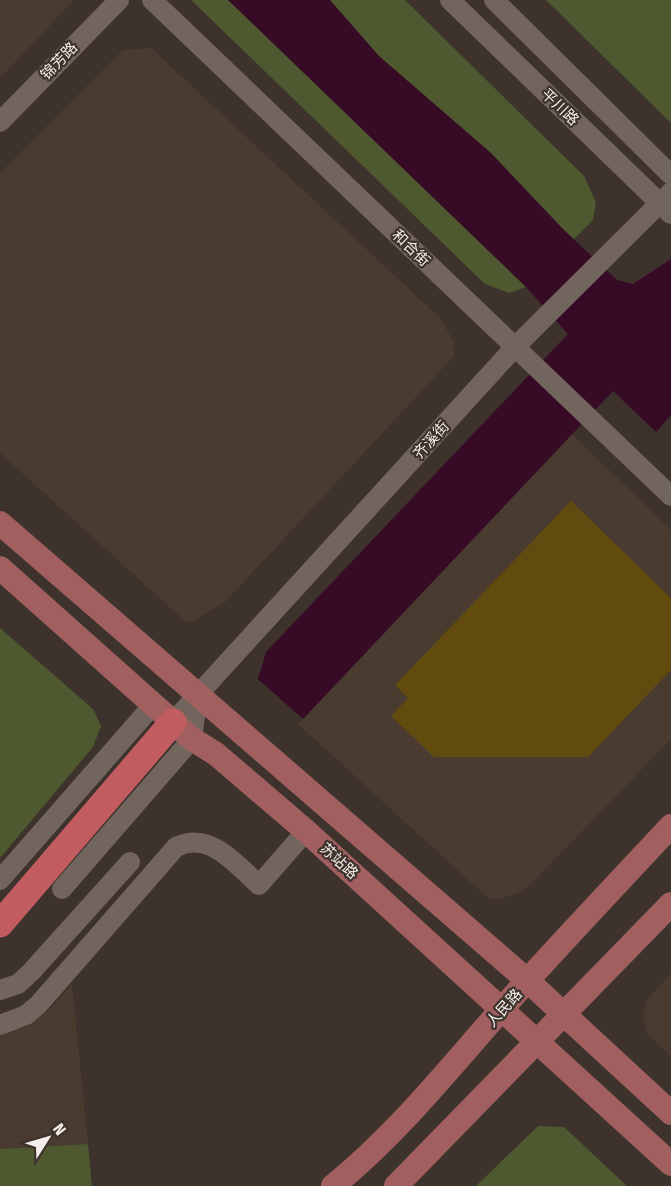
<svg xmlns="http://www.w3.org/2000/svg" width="671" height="1186" viewBox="0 0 671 1186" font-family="'Fira Sans Condensed','Noto Sans SC',sans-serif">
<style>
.built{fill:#4a3b31}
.green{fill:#4f592f}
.water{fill:#370a26}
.building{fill:#614b0f}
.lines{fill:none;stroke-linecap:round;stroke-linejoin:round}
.minor{stroke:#71655e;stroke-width:20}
.major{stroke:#a1605f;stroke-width:24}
.highway{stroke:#c15d60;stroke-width:27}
.labels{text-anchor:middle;stroke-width:4.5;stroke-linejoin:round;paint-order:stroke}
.street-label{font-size:15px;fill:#f4ede9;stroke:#3d322c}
</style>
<rect width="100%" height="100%" fill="#3d322c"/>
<!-- built -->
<path class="built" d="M0 0H74L0 78Z
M151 48 440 318 454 342V356L444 367 225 602 194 621H185L0 453V173L123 50Z
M572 434 671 530V739L535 880 521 892 498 900 488 898 477 888 298 724Z
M671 973V1056L647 1034 643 1017 647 1000Z
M72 984 88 1144 0 1149V1032L26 1027 47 1012Z"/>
<!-- green -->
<path class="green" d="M191 0H405L584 176 596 202 593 220 526 287 509 293 485 284Z
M546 0H671V123Z
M0 628 93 709 101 726 93 747 0 858Z
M538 1126 564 1127 627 1186H476Z
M88 1144 92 1186H0V1149Z"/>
<!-- water -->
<path class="water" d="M228 0H330L379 56 491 153 564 230 617 280 633 284 671 259V415L656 432 613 391 303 719 258 679 266 652 568 334 526 287Z"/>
<!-- building -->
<path class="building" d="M571 501 671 598V670L588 757H434L391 716 408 698 395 685Z"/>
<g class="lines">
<!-- minor -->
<path class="minor" d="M152 0 671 496
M450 0 671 214
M494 0 671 175
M0 122 119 0
M173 722 515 347 671 192
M0 880 153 705
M62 889 192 739 198 694
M0 990 18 984 31 972 130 862
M0 1025 26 1015 38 1005 176 847C209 830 236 864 259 885L306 831"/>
<!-- major -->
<path class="major" d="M0 523 528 981 671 1113
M0 568 192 739 216 754 306 831 671 1164
M333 1186C396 1135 447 1071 500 1011 556 948 614 887 671 826
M396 1186 671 904"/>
<!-- highway -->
<path class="highway" d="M0 924 173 722"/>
</g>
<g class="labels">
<!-- street labels -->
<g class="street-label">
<text transform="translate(59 61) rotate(-46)" y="5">锦芳路</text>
<text transform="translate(560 107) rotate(44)" y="5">平川路</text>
<text transform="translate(411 248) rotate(44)" y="5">和合街</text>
<text transform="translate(431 440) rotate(-48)" y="5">齐溪街</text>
<text transform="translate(339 861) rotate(42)" y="5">苏站路</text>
<text transform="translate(504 1008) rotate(-48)" y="5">人民路</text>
</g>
</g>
<!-- north arrow -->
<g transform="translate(48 1138) rotate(53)" stroke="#3d322c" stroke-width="4.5" paint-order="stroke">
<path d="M0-4.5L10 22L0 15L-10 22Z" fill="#f4ede9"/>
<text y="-9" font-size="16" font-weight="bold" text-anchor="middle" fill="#f4ede9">N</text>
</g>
</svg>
